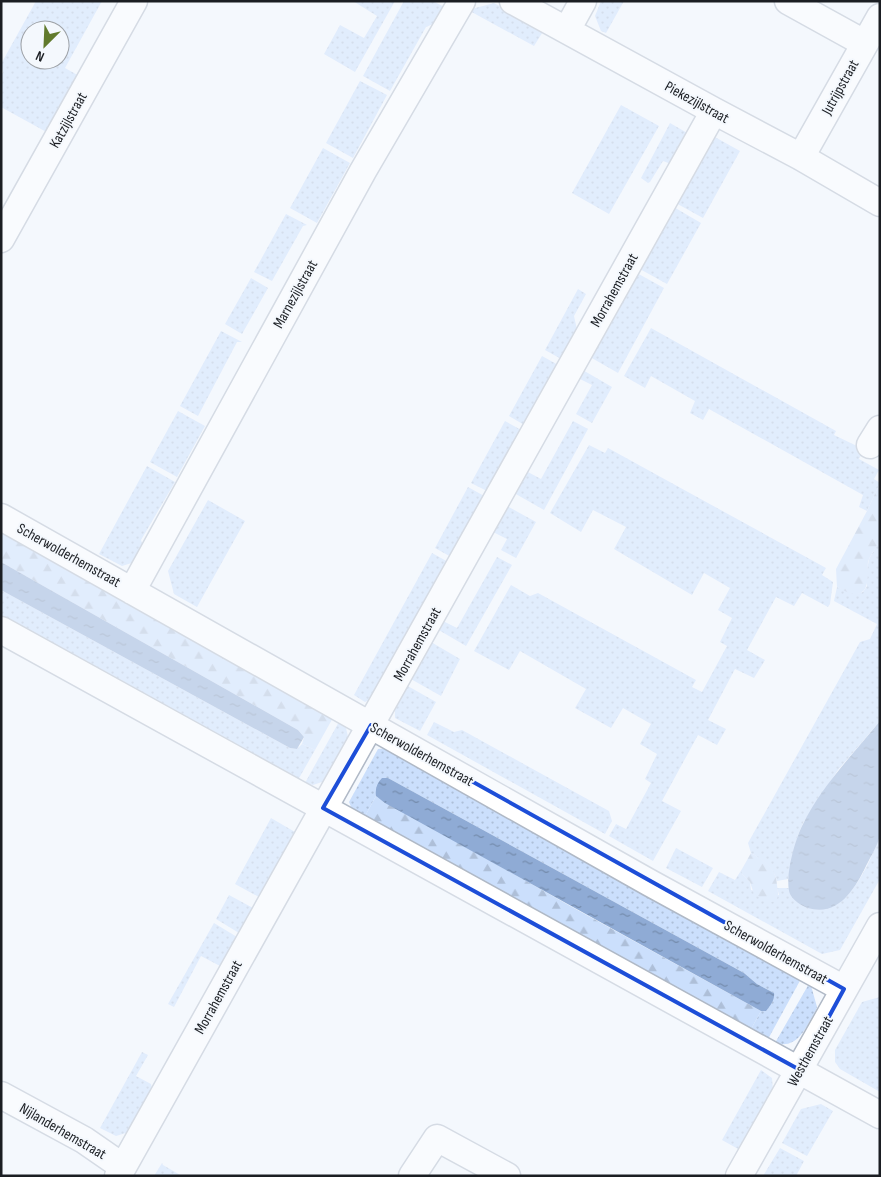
<svg xmlns="http://www.w3.org/2000/svg" width="881" height="1177" viewBox="0 0 881 1177" font-family="'Sofia Sans Condensed',sans-serif">
<style>
.grass{fill:url(#grass-dots);fill-rule:evenodd}
.forest{fill:url(#forest-firs)}
.water{fill:url(#water-ripples)}
.lines{fill:none;stroke-linecap:round;stroke-linejoin:round}
.minor-casing{stroke:#b0b9c6;stroke-width:29}
.minor{stroke:#fff;stroke-width:26}
.marked{fill:none;stroke:#1d4ed8;stroke-width:4;stroke-linejoin:round}
.labels{text-anchor:middle;stroke-width:4;stroke-linejoin:round;paint-order:stroke}
.street-label{font-size:15px;fill:#1b1e23;stroke:#f4f8fd}
</style>
<defs>
<pattern id="grass-dots" width="8" height="8" patternUnits="userSpaceOnUse" patternTransform="scale(1.25)"><rect width="8" height="8" fill="#cbdffc"/><path d="M2 2h.1M6 6h.1" fill="none" stroke="#aebfd8" stroke-width="1.8" stroke-linecap="round"/></pattern>
<pattern id="forest-firs" width="22" height="20" patternUnits="userSpaceOnUse" patternTransform="scale(1.25)"><rect width="22" height="20" fill="#cbdffc"/><path d="M5 1l3.5 6h-7zM16 11l3.5 6h-7z" fill="#aebfd8"/></pattern>
<pattern id="water-ripples" width="26" height="14" patternUnits="userSpaceOnUse" patternTransform="scale(1.25)"><rect width="26" height="14" fill="#8fabd5"/><path d="M2 4q2-2 4 0t4 0M15 11q2-2 4 0t4 0" fill="none" stroke="#748bac"/></pattern>
</defs>
<rect width="100%" height="100%" fill="#f4f8fd"/>
<!-- grass -->
<path class="grass" d="M36 1H102L65 68 81 77 50 134 1 107V76L3 72 1 64ZM30 30H60V60H30Z
M353 1H395L355 72 324 54 340 25 364 38 377 16Z
M404 1H433L446 8 438 22 426 27 390 91 363 76Z
M601 1H624L606 33 601 31 595 16Z
M494 3 544 30 534 46 468 10Z
M360 81 387 95 353 158 326 143Z
M621 105 659 126 609 214 572 193Z
M670 123 689 134 671 164 663 161 650 182 648 183 641 178Z
M713 136 740 151 703 218 674 202Z
M323 148 350 163 317 223 290 208Z
M672 206 701 223 667 284 638 268Z
M286 214 307 225 303 226 272 281 254 272Z
M635 272 664 288 618 373 590 357Z
M251 278 268 288 242 334 225 324Z
M578 289 586 294 574 316 578 334 563 360 545 350Z
M651 328 836 431 834 435 859 447 857 451 862 453 859 459 879 470 874 479 880 483 867 511 859 507 863 495 709 409 703 420 690 413 695 401 651 376 645 388 624 376Z
M221 331 242 342H237L198 416 180 406Z
M542 356 560 366 526 426 509 416Z
M581 369 612 387 592 423 576 414 592 385 576 377Z
M178 411 205 426 177 477 150 462Z
M505 421 523 431 489 492 471 483Z
M573 421 588 429 544 510 514 493 526 471 541 479Z
M589 445 605 453 608 448 826 568 822 575 833 582 830 604 828 607 802 593 794 606 776 597 747 650 765 660 754 678 735 669 708 720 726 729 717 745 698 735 662 801 681 811 653 861 609 836 616 824 626 829 651 783 645 779 657 754 640 744 651 724 623 708 611 728 575 708 586 689 520 651 509 670 474 651 511 585 530 596 538 593 696 680 692 687 702 692 727 646 720 642 732 618 718 610 730 588 704 573 692 595 614 549 626 527 593 510 581 532 550 513Z
M147 466 175 482 141 540 145 554 138 561 122 566 99 554Z
M468 487 486 497 453 558 435 548Z
M208 500 245 521 197 607 174 594 168 571Z
M507 506 536 522 516 558 501 550 507 539 493 532Z
M880 540V721L838 770 803 823 798 835 788 879 777 881C773 867 763 860 751 853L748 843 860 642 870 639 877 624 834 601 837 587 857 594 863 592 867 586V570L869 559Z
M432 553 450 563 371 699 365 702 354 695Z
M497 557 512 565 466 646 437 629 443 621 457 628Z
M1 590 290 748 297 749 302 744 315 750 298 780 1 616Z
M431 642 460 659 441 696 409 678Z
M406 685 436 702 420 731 395 718C394 705 399 696 406 685Z
M340 720 346 728 349 741 325 781 313 785 305 783Z
M434 722 454 732 462 730 609 811 612 821 605 834 427 735Z
M389 748 802 977 767 1041 750 1031 761 1011H766L774 993 757 984 744 973 388 778 376 790V796L364 818 352 809 349 802 378 749Z
M271 818 295 832 259 897 235 884Z
M880 836V879L840 950 822 954 708 891 719 872 735 880 742 869V874L750 882 751 890 779 895 777 888H789C791 896 798 905 806 907 847 921 868 865 880 836Z
M676 848 713 868 702 887 666 868Z
M229 895 253 908 239 933 216 919Z
M214 923 237 937 220 966 201 956 174 1007 168 1004Z
M810 982 817 1007 816 1010C806 1027 798 1050 775 1043Z
M880 997V1092L840 1069 835 1062V1050L862 1002Z
M142 1052 148 1055 136 1076 151 1084 152 1088 129 1132 116 1136 100 1128Z
M761 1070 772 1078 773 1091 740 1150 722 1140Z
M821 1104 833 1111 807 1156 782 1143 801 1109Z
M780 1148 804 1161 796 1176H763Z
M162 1163 163 1165 182 1176H154Z"/>
<!-- forest -->
<path class="forest" d="M880 483C880 501 881 521 880 538 879 546 870 554 868 562 867 571 870 586 862 592 855 598 844 590 837 587L836 569 867 511Z
M1 531 334 716 315 750 302 744 304 737 298 730 1 562Z
M376 796 572 907 761 1011 750 1031 364 818Z
M751 853C765 861 776 868 777 885 778 892 779 895 776 901L771 902 763 900 754 894 750 882 742 874V869Z"/>
<!-- water -->
<path class="water" d="M1 562 298 730 304 737 297 749 290 748 1 590Z
M880 721C880 747 880 774 880 801 880 812 881 824 880 835 878 845 871 856 866 866 855 889 838 917 808 908 801 906 793 900 790 894 784 879 795 839 803 824 821 787 854 753 880 721Z
M382 778H388L744 973 757 984 774 993C775 1000 770 1006 766 1011H761L385 803 376 796C375 789 377 783 382 778Z"/>
<g class="lines">
<defs>
<path id="minor" d="M513 1 714 111 801 157 880 203
M788 1 864 43
M567 30 583 1
M801 157 880 17
M1 239 134 1
M870 445 880 429
M1 517 650 883 844 989
M132 591 363 171 462 1
M1 630 880 1115
M1 1095 84 1140 123 1167
M118 1176 714 111
M412 1176 437 1138 507 1176
M739 1176 880 926"/>
</defs>
<!-- minor casing -->
<use href="#minor" class="minor-casing"/>
<!-- minor -->
<use href="#minor" class="minor"/>
</g>
<!-- marked area -->
<path d="M0 0H881V1177H0ZM371 725 844 989 800 1070 323 808Z" fill="#f4f8fd" fill-opacity=".55" fill-rule="evenodd"/>
<path class="marked" d="M371 725 844 989 800 1070 323 808Z"/>
<g class="labels">
<!-- street labels -->
<g class="street-label">
<text transform="translate(840 87) rotate(-61)" y="5">Jutrijpstraat</text>
<text transform="translate(697 102) rotate(29)" y="5">Piekezijlstraat</text>
<text transform="translate(68 120) rotate(-61)" y="5">Katzijlstraat</text>
<text transform="translate(614 290) rotate(-61)" y="5">Morrahemstraat</text>
<text transform="translate(295 294) rotate(-61)" y="5">Marnezijlstraat</text>
<text transform="translate(69 555) rotate(29)" y="5">Scherwolderhemstraat</text>
<text transform="translate(417 644) rotate(-61)" y="5">Morrahemstraat</text>
<text transform="translate(422 754) rotate(29)" y="5">Scherwolderhemstraat</text>
<text transform="translate(776 952) rotate(29)" y="5">Scherwolderhemstraat</text>
<text transform="translate(218 997) rotate(-61)" y="5">Morrahemstraat</text>
<text transform="translate(810 1051) rotate(-61)" y="5">Westhemstraat</text>
<text transform="translate(63 1131) rotate(30)" y="5">Nijlanderhemstraat</text>
</g>
</g>
<!-- border -->
<rect width="881" height="1177" fill="none" stroke="#1b1e23" stroke-width="5"/>
<!-- north arrow -->
<g transform="translate(45 45) rotate(204)"><circle r="24" fill="#f4f8fd" stroke="#9da1a6"/>
<path d="M0-4L9 19L0 12L-9 19Z" fill="#617a2c"/>
<text y="-8" font-size="14" font-weight="bold" text-anchor="middle" fill="#1b1e23">N</text>
</g>
</svg>
